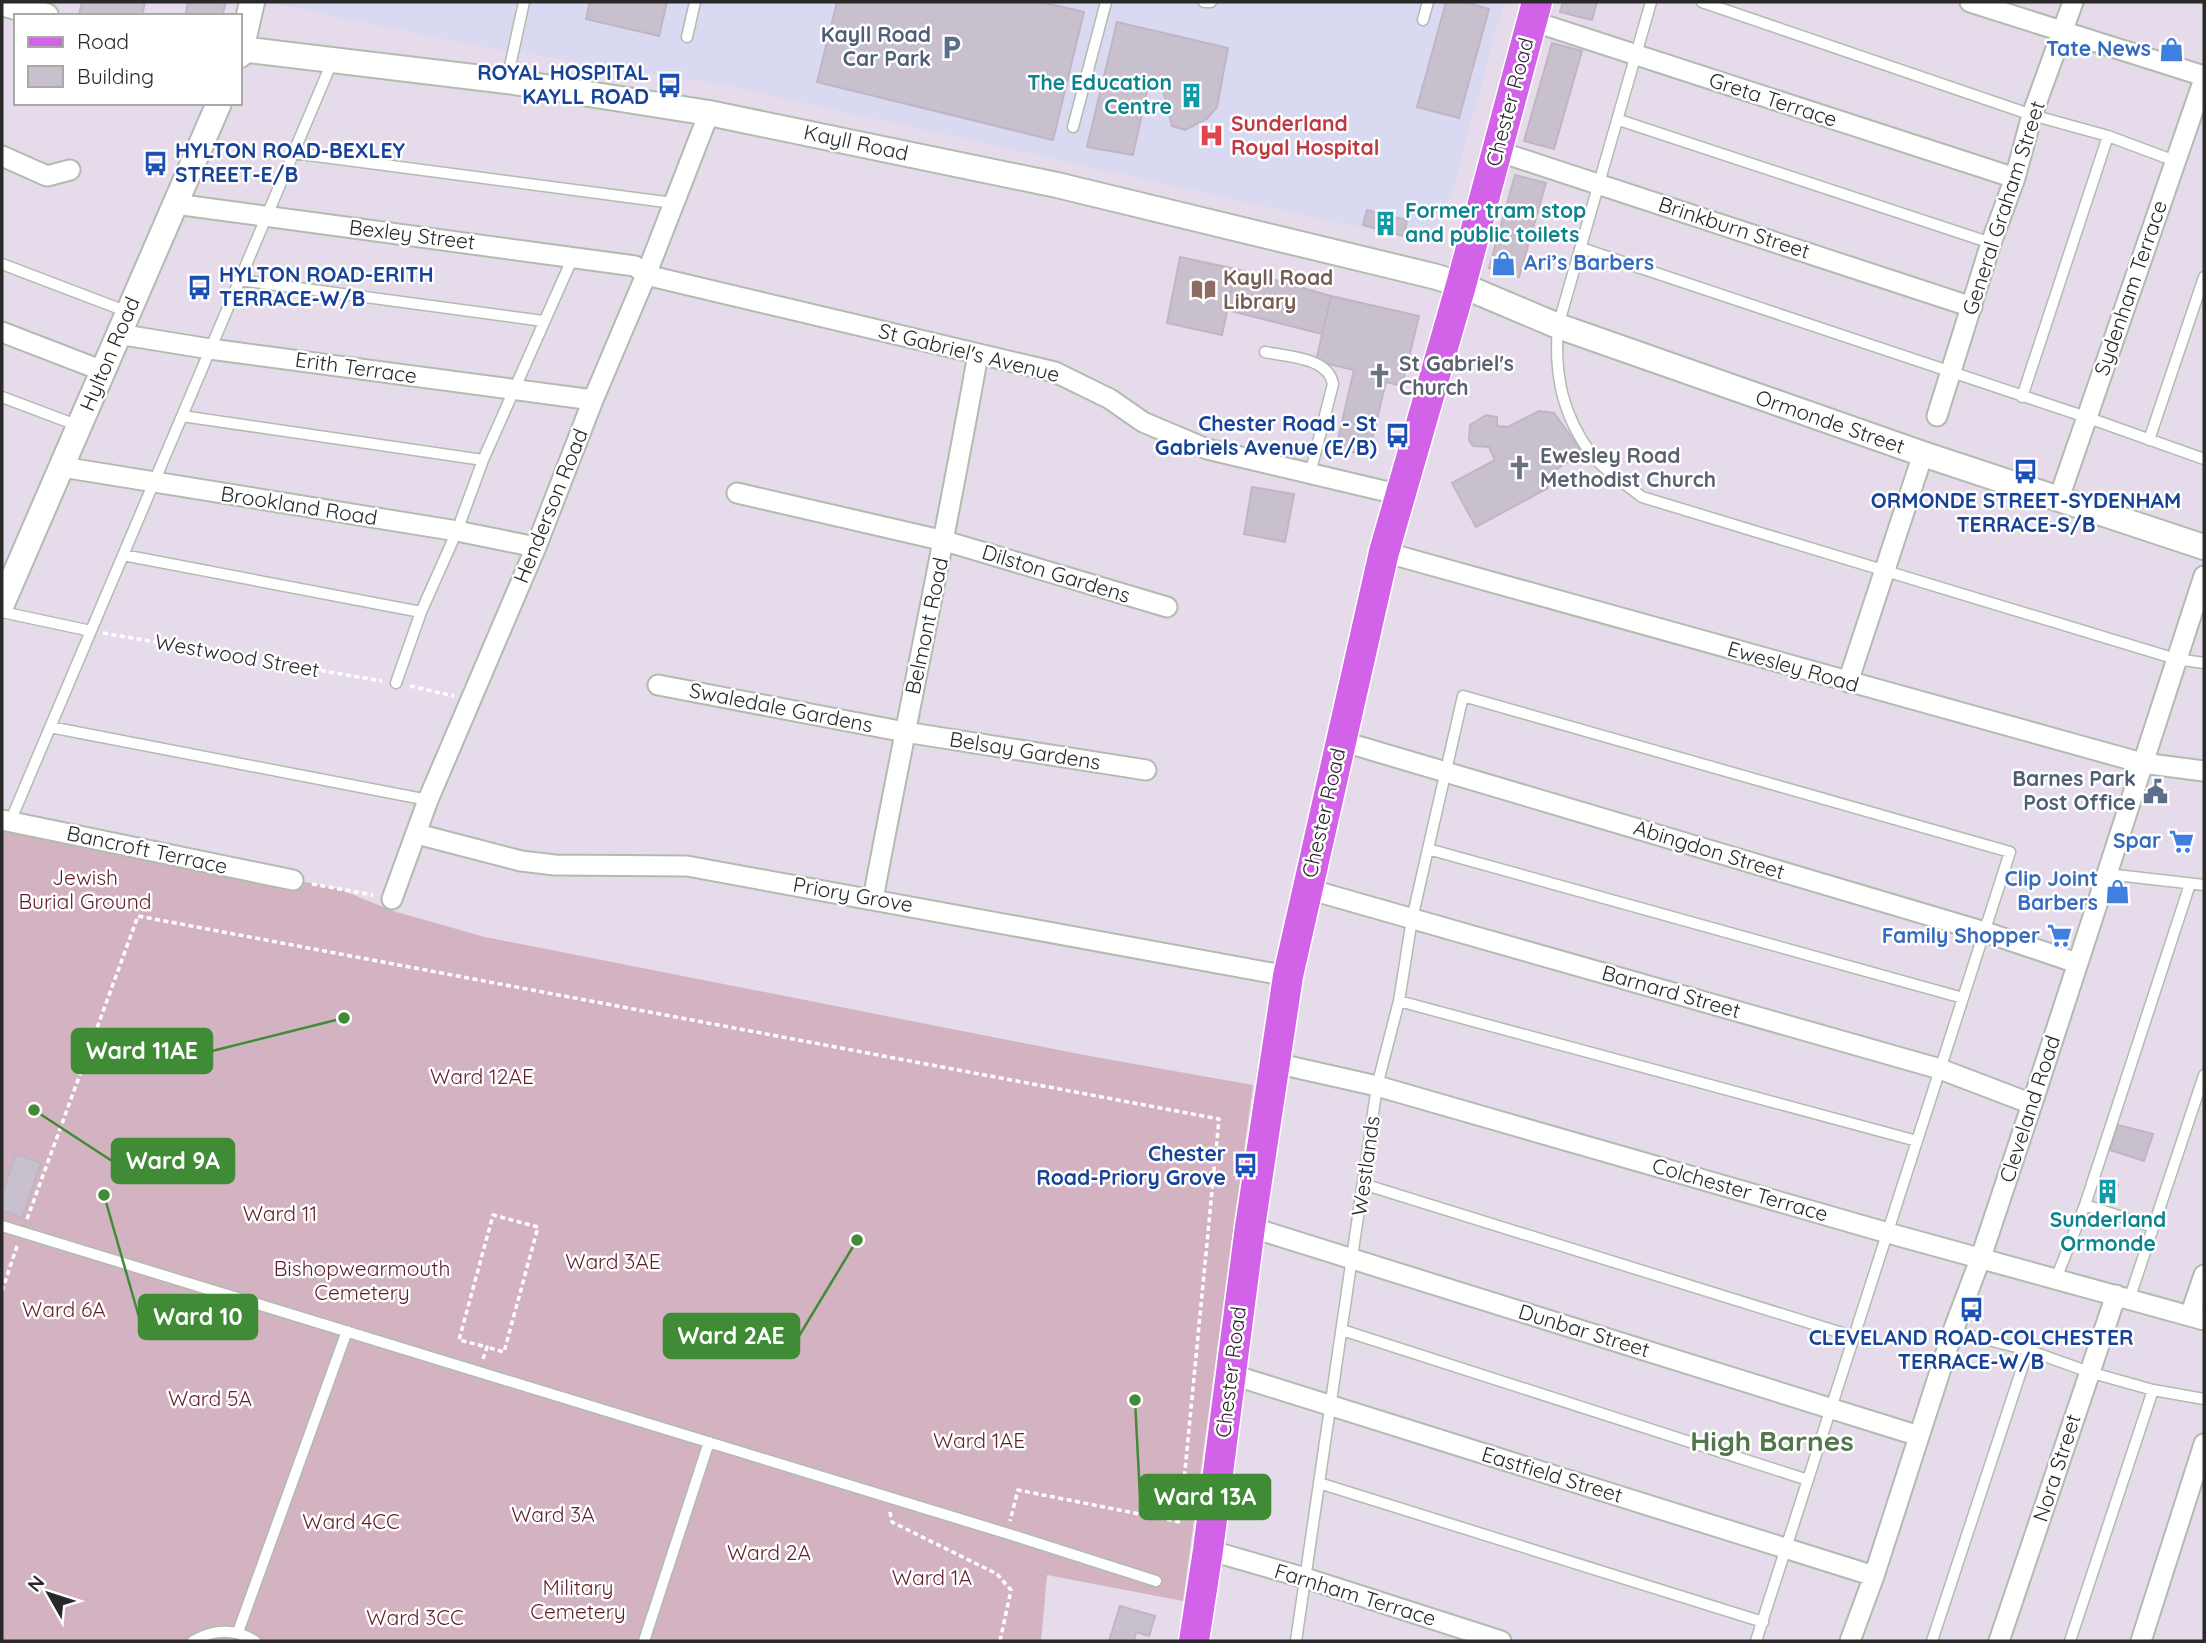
<svg xmlns="http://www.w3.org/2000/svg" width="2206" height="1643" viewBox="0 0 2206 1643" font-family="Quicksand,sans-serif">
<style>
.medical{fill:#d9d9f1}
.cemetery{fill:#d3b3c1}
.building{fill:#c9c0cd;stroke:#c1b5c5;stroke-width:2}
.lines{fill:none;stroke-linecap:round;stroke-linejoin:round}
.service-casing{stroke:#b1bcaf;stroke-width:13}
.minor-casing{stroke:#b1bcaf;stroke-width:23}
.tertiary-casing{stroke:#b1bcaf;stroke-width:28}
.primary-casing{stroke:#fff;stroke-width:33}
.path{stroke:#fff;stroke-width:3.5;stroke-dasharray:5 3.5;stroke-linecap:butt}
.service{stroke:#fff;stroke-width:10}
.minor{stroke:#fff;stroke-width:19}
.tertiary{stroke:#fff;stroke-width:24}
.primary{stroke:#d263e8;stroke-width:30}
.labels{text-anchor:middle;stroke-width:5;stroke-linejoin:round;paint-order:stroke}
.service-label{font-size:21px;font-weight:bold;fill:#4e5e75;stroke:#fff;text-anchor:end}
.shop-label{font-size:21px;font-weight:bold;fill:#366cbe;stroke:#fff;text-anchor:end}
.transit-label{font-size:21px;font-weight:bold;fill:#164399;stroke:#fff;text-anchor:end}
.culture-label{font-size:21px;font-weight:bold;fill:#0d838f;stroke:#fff;text-anchor:end}
.street-label{font-size:21px;fill:#292929;stroke:#fff}
.health-label{font-size:21px;font-weight:bold;fill:#be3a42;stroke:#fff;text-anchor:start}
.education-label{font-size:21px;font-weight:bold;fill:#785e54;stroke:#fff;text-anchor:start}
.worship-label{font-size:21px;font-weight:bold;fill:#5b616d;stroke:#fff;text-anchor:start}
.park-label{font-size:21px;fill:#611e27;stroke:#fff}
.district-label{font-size:28px;font-weight:bold;fill:#51764c;stroke:#fff}
.leader{fill:none;stroke:#408c36;stroke-width:2.5}
.callout-dot{fill:#408c36;stroke:#fff;stroke-width:2.5}
.callout{fill:#408c36;stroke:#408c36;stroke-width:2.5}
.callout-label{font-size:23px;text-anchor:middle;font-weight:bold;fill:#fff}
</style>
<rect width="100%" height="100%" fill="#e5dbea"/>
<!-- medical -->
<path class="medical" d="M266 2H1504L1446 213 1435 228 1416 240 725 85 478 46Z"/>
<!-- cemetery -->
<path class="cemetery" d="M2 820 339 889 393 911 485 937 1084 1055 1253 1085 1183 1601 1047 1575 1041 1641H2Z"/>
<!-- building -->
<path class="building" d="M82 2H145L142 16H84L79 15Z
M188 2H226L222 16H199L186 12Z
M590 2H667L659 36 586 19Z
M837 2H1041L1084 12 1053 140 817 82Z
M1446 2H1464L1489 9 1459 118 1417 107Z
M1563 2H1597L1592 20 1560 12Z
M1117 22 1228 48 1217 107 1207 119 1185 130 1172 126 1161 83 1149 81 1133 155 1087 147Z
M1552 43 1582 51 1554 149 1524 141Z
M1515 175 1546 183 1519 277 1489 268Z
M1367 210 1407 220 1404 236 1363 225Z
M1180 257 1236 269 1222 335 1167 323Z
M1236 269 1331 296 1322 334 1227 310Z
M1331 296 1419 316 1402 386 1386 382 1368 456 1336 448 1354 370 1316 361Z
M1539 411 1554 413 1583 453 1547 475 1548 488 1476 527 1452 483 1495 460 1489 447 1473 446 1469 440 1470 425 1486 415 1497 417V426L1508 427Z
M1252 487 1294 494 1285 542 1244 534Z
M2118 1125 2153 1134 2144 1161 2110 1150Z
M16 1154 41 1163 22 1218 2 1210V1195Z
M2103 1181 2118 1185 2113 1200 2099 1196Z
M1120 1606 1155 1616 1149 1636 1136 1632 1134 1641H1109Z"/>
<g class="lines">
<defs>
<path id="service" d="M1204 2H1211
M1651 2 1558 326C1554 374 1562 415 1592 455 1605 471 1626 484 1642 497L2176 659 2204 663
M1702 2 2032 115 2108 136 2175 161
M1423 20 1428 2
M687 37 695 2
M507 80 524 2
M1619 120 1991 243
M1073 127 1106 2
M293 153 673 203
M1581 248 2086 417 2204 459
M2 264 128 312
M239 280 543 321
M1265 352C1288 357 1328 357 1333 384L1310 474
M2 397 79 426
M2022 397 2108 136
M182 416 483 460
M2149 440 2204 277
M123 555 421 612
M2 612 91 631
M396 683 421 612 457 531 483 460 573 257
M50 727 428 800
M10 822 332 62
M1428 849 1963 998
M2107 874 2204 885
M1399 1001 1917 1141
M1363 1184 1855 1337
M2085 1205 2153 1227
M2 1226 1012 1535 1156 1581
M2056 1279 2085 1205 2190 884
M2129 1300 2204 1075
M1342 1330 1808 1480
M1953 1331 2028 1350 2089 1372 2153 1390 2204 1399
M1319 1483 1763 1622
M238 1632 347 1331
M193 1641C214 1629 234 1628 255 1641
M644 1641 709 1442
M1296 1641 1377 1086 1399 1001 1412 919 1463 696 2010 852 1756 1641
M1932 1641 2028 1350
M2070 1641 2153 1390"/>
<path id="minor" d="M1970 2 2204 76
M1532 21 2015 178
M1497 151 1972 307
M2 156 47 176 70 170
M175 204 635 266 646 275 1055 372 1110 399 1143 422 1207 449 1401 495
M2 332 103 371
M118 334 210 349 593 400
M1937 416 1991 243 2015 178 2032 115 2073 2
M62 467 457 531 536 547
M737 493 945 541 1167 607
M2059 498 2204 79
M1384 552 2142 763 2204 771
M1848 682 1923 454
M658 685 905 732 1146 770
M1341 741 1985 932 2077 963
M2 820 293 880
M417 834 521 861 555 865 687 866 1288 976
M1308 889 1940 1069 2032 1104
M392 899 428 800 536 547 593 400 646 275 709 113
M873 899C907 717 946 536 978 354
M1275 1063 1377 1086 1888 1233 2204 1320
M1250 1227 1919 1436
M2190 1316 2204 1275
M1230 1374 1874 1576
M1208 1550 1305 1578 1501 1641
M1850 1641 1874 1576 1953 1331 1981 1257 2032 1104 2204 576
M1999 1641 2116 1295
M2141 1641 2204 1444"/>
<path id="tertiary" d="M2 3 46 16
M240 49 507 81 709 113 1057 185 1437 277 1461 285 1558 326 1923 454 2204 547
M240 55 252 2
M2 604 219 103"/>
<path id="primary" d="M1194 1641 1208 1550 1250 1227 1288 976 1384 552 1461 285 1537 2"/>
</defs>
<!-- service casing -->
<use href="#service" class="service-casing"/>
<!-- minor casing -->
<use href="#minor" class="minor-casing"/>
<!-- tertiary casing -->
<use href="#tertiary" class="tertiary-casing"/>
<!-- primary casing -->
<use href="#primary" class="primary-casing"/>
<!-- path -->
<path class="path" d="M103 633 382 681
M410 686 454 696
M312 884 373 895
M27 1219 138 916 1219 1119 1180 1522 1018 1490 1010 1521
M2 1291 17 1246
M483 1359 487 1347 459 1340 493 1215 538 1227 504 1352 487 1347
M890 1512 892 1522 997 1574 1011 1590 1000 1641"/>
<!-- service -->
<use href="#service" class="service"/>
<!-- minor -->
<use href="#minor" class="minor"/>
<!-- tertiary -->
<use href="#tertiary" class="tertiary"/>
<!-- primary -->
<use href="#primary" class="primary"/>
</g>
<!-- icons -->
<defs>
<symbol id="parking-bare" viewBox="-9 -9 18 18"><path d="M-3.5-5.5H1a3.5 3.5 0 0 1 0 7H-1V5.5H-3.5ZM-1-3.4V-.6H.8a1.4 1.4 0 0 0 0-2.8Z" fill="#5c6f8a" stroke="#fff" stroke-width="2.5" paint-order="stroke"/></symbol>
<symbol id="shop-bare" viewBox="-9 -9 18 18"><path d="M-5-2.5h2.3a2.7 3.5 0 0 1 5.4 0H5L5.5 6h-11ZM-1.5-2.5h3a1.5 2.3 0 0 0-3 0Z" fill="#3f7fe0" stroke="#fff" stroke-width="2.5" paint-order="stroke"/></symbol>
<symbol id="bus-bare" viewBox="-9 -9 18 18"><path d="M-5-6H5V4H4V6H2V4H-2V6H-4V4H-5ZM-3.5-4V0h7V-4ZM-3.5 1.2v1.5H-2V1.2ZM2 1.2v1.5H3.5V1.2Z" fill="#1a4fb4" stroke="#fff" stroke-width="2.5" paint-order="stroke"/></symbol>
<symbol id="building-bare" viewBox="-9 -9 18 18"><path d="M-4-6H4V6H1V3H-1V6H-4ZM-2.5-4.3h1.7v1.8h-1.7ZM.8-4.3h1.7v1.8H.8ZM-2.5-1h1.7V.8h-1.7ZM.8-1h1.7V.8H.8Z" fill="#0f9aa8" stroke="#fff" stroke-width="2.5" paint-order="stroke"/></symbol>
<symbol id="hospital-bare" viewBox="-9 -9 18 18"><path d="M-5-5h3v3.5h4V-5h3V5h-3V1.5h-4V5h-3Z" fill="#e0444e" stroke="#fff" stroke-width="2.5" paint-order="stroke"/></symbol>
<symbol id="library-bare" viewBox="-9 -9 18 18"><path d="M-6-4Q-3-5.5-.7-3.5V5Q-3 3-6 4ZM6-4Q3-5.5 .7-3.5V5Q3 3 6 4Z" fill="#8d6e63" stroke="#fff" stroke-width="2.5" paint-order="stroke"/></symbol>
<symbol id="church-bare" viewBox="-9 -9 18 18"><path d="M-1.2-6h2.4v3.5h3.3v2.4h-3.3V6h-2.4V-.1h-3.3v-2.4h3.3Z" fill="#6b7280" stroke="#fff" stroke-width="2.5" paint-order="stroke"/></symbol>
<symbol id="civic-bare" viewBox="-9 -9 18 18"><path d="M-.6-6.5H3V-4.5H.6V-3L4-1V1h2V6H-6V1h2V-1L-.6-3ZM-1.2 2.5V6h2.4V2.5Z" fill="#5c6f8a" stroke="#fff" stroke-width="2.5" paint-order="stroke"/></symbol>
<symbol id="supermarket-bare" viewBox="-9 -9 18 18"><path d="M-6-5.5h2.5l.6 2H6L4.5 2H-2.5L-4.4-4H-6ZM-1.5 3.2a1.3 1.3 0 1 0 .1 0ZM3 3.2a1.3 1.3 0 1 0 .1 0Z" fill="#3f7fe0" stroke="#fff" stroke-width="2.5" paint-order="stroke"/></symbol>
</defs>
<g fill-rule="evenodd">
<use href="#parking-bare" x="934" y="30" width="35" height="35"/>
<use href="#shop-bare" x="2154" y="32" width="35" height="35"/>
<use href="#bus-bare" x="652" y="68" width="35" height="35"/>
<use href="#building-bare" x="1174" y="78" width="35" height="35"/>
<use href="#hospital-bare" x="1194" y="118" width="35" height="35"/>
<use href="#bus-bare" x="138" y="146" width="35" height="35"/>
<use href="#building-bare" x="1368" y="206" width="35" height="35"/>
<use href="#shop-bare" x="1486" y="246" width="35" height="35"/>
<use href="#bus-bare" x="182" y="270" width="35" height="35"/>
<use href="#library-bare" x="1186" y="272" width="35" height="35"/>
<use href="#church-bare" x="1362" y="358" width="35" height="35"/>
<use href="#bus-bare" x="1380" y="418" width="35" height="35"/>
<use href="#church-bare" x="1502" y="450" width="35" height="35"/>
<use href="#bus-bare" x="2008" y="454" width="35" height="35"/>
<use href="#civic-bare" x="2138" y="774" width="35" height="35"/>
<use href="#supermarket-bare" x="2164" y="824" width="35" height="35"/>
<use href="#shop-bare" x="2100" y="874" width="35" height="35"/>
<use href="#supermarket-bare" x="2042" y="918" width="35" height="35"/>
<use href="#bus-bare" x="1228" y="1148" width="35" height="35"/>
<use href="#building-bare" x="2090" y="1174" width="35" height="35"/>
<use href="#bus-bare" x="1954" y="1292" width="35" height="35"/>
</g>
<g class="labels">
<!-- service labels -->
<g class="service-label">
<text x="931" y="42">Kayll Road<tspan x="931" dy="24">Car Park</tspan></text>
<text x="2136" y="786">Barnes Park<tspan x="2136" dy="24">Post Office</tspan></text>
</g>
<!-- shop labels -->
<g class="shop-label">
<text x="2151" y="56">Tate News</text>
<text x="1524" y="270" text-anchor="start">Ari’s Barbers</text>
<text x="2161" y="848">Spar</text>
<text x="2098" y="886">Clip Joint<tspan x="2098" dy="24">Barbers</tspan></text>
<text x="2040" y="943">Family Shopper</text>
</g>
<!-- transit labels -->
<g class="transit-label">
<text x="649" y="80">ROYAL HOSPITAL<tspan x="649" dy="24">KAYLL ROAD</tspan></text>
<text x="175" y="158" text-anchor="start">HYLTON ROAD-BEXLEY<tspan x="175" dy="24">STREET-E/B</tspan></text>
<text x="219" y="282" text-anchor="start">HYLTON ROAD-ERITH<tspan x="219" dy="24">TERRACE-W/B</tspan></text>
<text x="1377" y="431">Chester Road - St<tspan x="1377" dy="24">Gabriels Avenue (E/B)</tspan></text>
<text x="2026" y="508" text-anchor="middle">ORMONDE STREET-SYDENHAM<tspan x="2026" dy="24">TERRACE-S/B</tspan></text>
<text x="1226" y="1161">Chester<tspan x="1226" dy="24">Road-Priory Grove</tspan></text>
<text x="1971" y="1345" text-anchor="middle">CLEVELAND ROAD-COLCHESTER<tspan x="1971" dy="24">TERRACE-W/B</tspan></text>
</g>
<!-- culture labels -->
<g class="culture-label">
<text x="1172" y="90">The Education<tspan x="1172" dy="24">Centre</tspan></text>
<text x="1405" y="218" text-anchor="start">Former tram stop<tspan x="1405" dy="24">and public toilets</tspan></text>
<text x="2108" y="1227" text-anchor="middle">Sunderland<tspan x="2108" dy="24">Ormonde</tspan></text>
</g>
<!-- street labels -->
<g class="street-label">
<text transform="translate(1773 100) rotate(18)" y="7">Greta Terrace</text>
<text transform="translate(1510 102) rotate(-75)" y="7">Chester Road</text>
<text transform="translate(856 143) rotate(12)" y="7">Kayll Road</text>
<text transform="translate(2004 208) rotate(-72)" y="7">General Graham Street</text>
<text transform="translate(1734 228) rotate(18)" y="7">Brinkburn Street</text>
<text transform="translate(412 235) rotate(7)" y="7">Bexley Street</text>
<text transform="translate(2131 288) rotate(-71)" y="7">Sydenham Terrace</text>
<text transform="translate(969 353) rotate(14)" y="7">St Gabriel's Avenue</text>
<text transform="translate(110 354) rotate(-67)" y="7">Hylton Road</text>
<text transform="translate(356 368) rotate(8)" y="7">Erith Terrace</text>
<text transform="translate(1830 422) rotate(19)" y="7">Ormonde Street</text>
<text transform="translate(299 506) rotate(9)" y="7">Brookland Road</text>
<text transform="translate(551 506) rotate(-68)" y="7">Henderson Road</text>
<text transform="translate(1056 574) rotate(17)" y="7">Dilston Gardens</text>
<text transform="translate(927 626) rotate(-78)" y="7">Belmont Road</text>
<text transform="translate(237 656) rotate(10)" y="7">Westwood Street</text>
<text transform="translate(1793 667) rotate(16)" y="7">Ewesley Road</text>
<text transform="translate(781 708) rotate(11)" y="7">Swaledale Gardens</text>
<text transform="translate(1025 751) rotate(9)" y="7">Belsay Gardens</text>
<text transform="translate(1324 813) rotate(-77)" y="7">Chester Road</text>
<text transform="translate(147 850) rotate(12)" y="7">Bancroft Terrace</text>
<text transform="translate(1709 850) rotate(17)" y="7">Abingdon Street</text>
<text transform="translate(853 895) rotate(10)" y="7">Priory Grove</text>
<text transform="translate(1671 992) rotate(16)" y="7">Barnard Street</text>
<text transform="translate(2030 1109) rotate(-72)" y="7">Cleveland Road</text>
<text transform="translate(1366 1166) rotate(-82)" y="7">Westlands</text>
<text transform="translate(1740 1190) rotate(16)" y="7">Colchester Terrace</text>
<text transform="translate(1584 1331) rotate(17)" y="7">Dunbar Street</text>
<text transform="translate(1231 1372) rotate(-83)" y="7">Chester Road</text>
<text transform="translate(2057 1468) rotate(-72)" y="7">Nora Street</text>
<text transform="translate(1552 1475) rotate(17)" y="7">Eastfield Street</text>
<text transform="translate(1355 1595) rotate(17)" y="7">Farnham Terrace</text>
</g>
<!-- health labels -->
<g class="health-label">
<text x="1231" y="131">Sunderland<tspan x="1231" dy="24">Royal Hospital</tspan></text>
</g>
<!-- education labels -->
<g class="education-label">
<text x="1223" y="285">Kayll Road<tspan x="1223" dy="24">Library</tspan></text>
</g>
<!-- worship labels -->
<g class="worship-label">
<text x="1399" y="371">St Gabriel's<tspan x="1399" dy="24">Church</tspan></text>
<text x="1540" y="463">Ewesley Road<tspan x="1540" dy="24">Methodist Church</tspan></text>
</g>
<!-- park labels -->
<g class="park-label">
<text x="85" y="885">Jewish<tspan x="85" dy="24">Burial Ground</tspan></text>
<text x="482" y="1084">Ward 12AE</text>
<text x="280" y="1221">Ward 11</text>
<text x="613" y="1269">Ward 3AE</text>
<text x="362" y="1276">Bishopwearmouth<tspan x="362" dy="24">Cemetery</tspan></text>
<text x="64" y="1317">Ward 6A</text>
<text x="210" y="1406">Ward 5A</text>
<text x="979" y="1448">Ward 1AE</text>
<text x="553" y="1522">Ward 3A</text>
<text x="351" y="1529">Ward 4CC</text>
<text x="769" y="1560">Ward 2A</text>
<text x="932" y="1585">Ward 1A</text>
<text x="578" y="1595">Military<tspan x="578" dy="24">Cemetery</tspan></text>
<text x="415" y="1625">Ward 3CC</text>
</g>
<!-- district labels -->
<g class="district-label">
<text x="1772" y="1451">High Barnes</text>
</g>
</g>
<!-- callouts -->
<path class="leader" d="M344 1018L212 1051M34 1110L112 1161M104 1195L139 1317M857 1240L799 1336M1135 1400L1140 1497"/>
<g class="callout-dot">
<circle cx="344" cy="1018" r="7"/>
<circle cx="34" cy="1110" r="7"/>
<circle cx="104" cy="1195" r="7"/>
<circle cx="857" cy="1240" r="7"/>
<circle cx="1135" cy="1400" r="7"/>
</g>
<g class="callout">
<rect x="72" y="1029" width="140" height="44" rx="7"/>
<rect x="112" y="1139" width="122" height="44" rx="7"/>
<rect x="139" y="1295" width="118" height="44" rx="7"/>
<rect x="664" y="1314" width="135" height="44" rx="7"/>
<rect x="1140" y="1475" width="130" height="44" rx="7"/>
</g>
<g class="callout-label">
<text x="142" y="1059">Ward 11AE</text>
<text x="173" y="1169">Ward 9A</text>
<text x="198" y="1325">Ward 10</text>
<text x="731" y="1344">Ward 2AE</text>
<text x="1205" y="1505">Ward 13A</text>
</g>
<!-- border -->
<rect width="2206" height="1643" fill="none" stroke="#292929" stroke-width="7"/>
<!-- legend -->
<rect x="14" y="14" width="228" height="91" fill="#ffffff" stroke="#a9a9a9" stroke-width="2"/>
<rect x="28" y="37" width="35" height="10" fill="#d263e8" stroke="#a9a9a9" stroke-width="2"/>
<text x="77" y="49" font-size="21" fill="#292929">Road</text>
<rect x="28" y="66" width="35" height="21" fill="#c9c0cd" stroke="#a9a9a9" stroke-width="2"/>
<text x="77" y="84" font-size="21" fill="#292929">Building</text>
<!-- north arrow -->
<g transform="translate(49 1594) rotate(309)" stroke="#ffffff" stroke-width="5" paint-order="stroke">
<path d="M0-5L12 26L0 18L-12 26Z" fill="#292929"/>
<text y="-10" font-size="19" font-weight="bold" text-anchor="middle" fill="#292929">N</text>
</g>
</svg>
